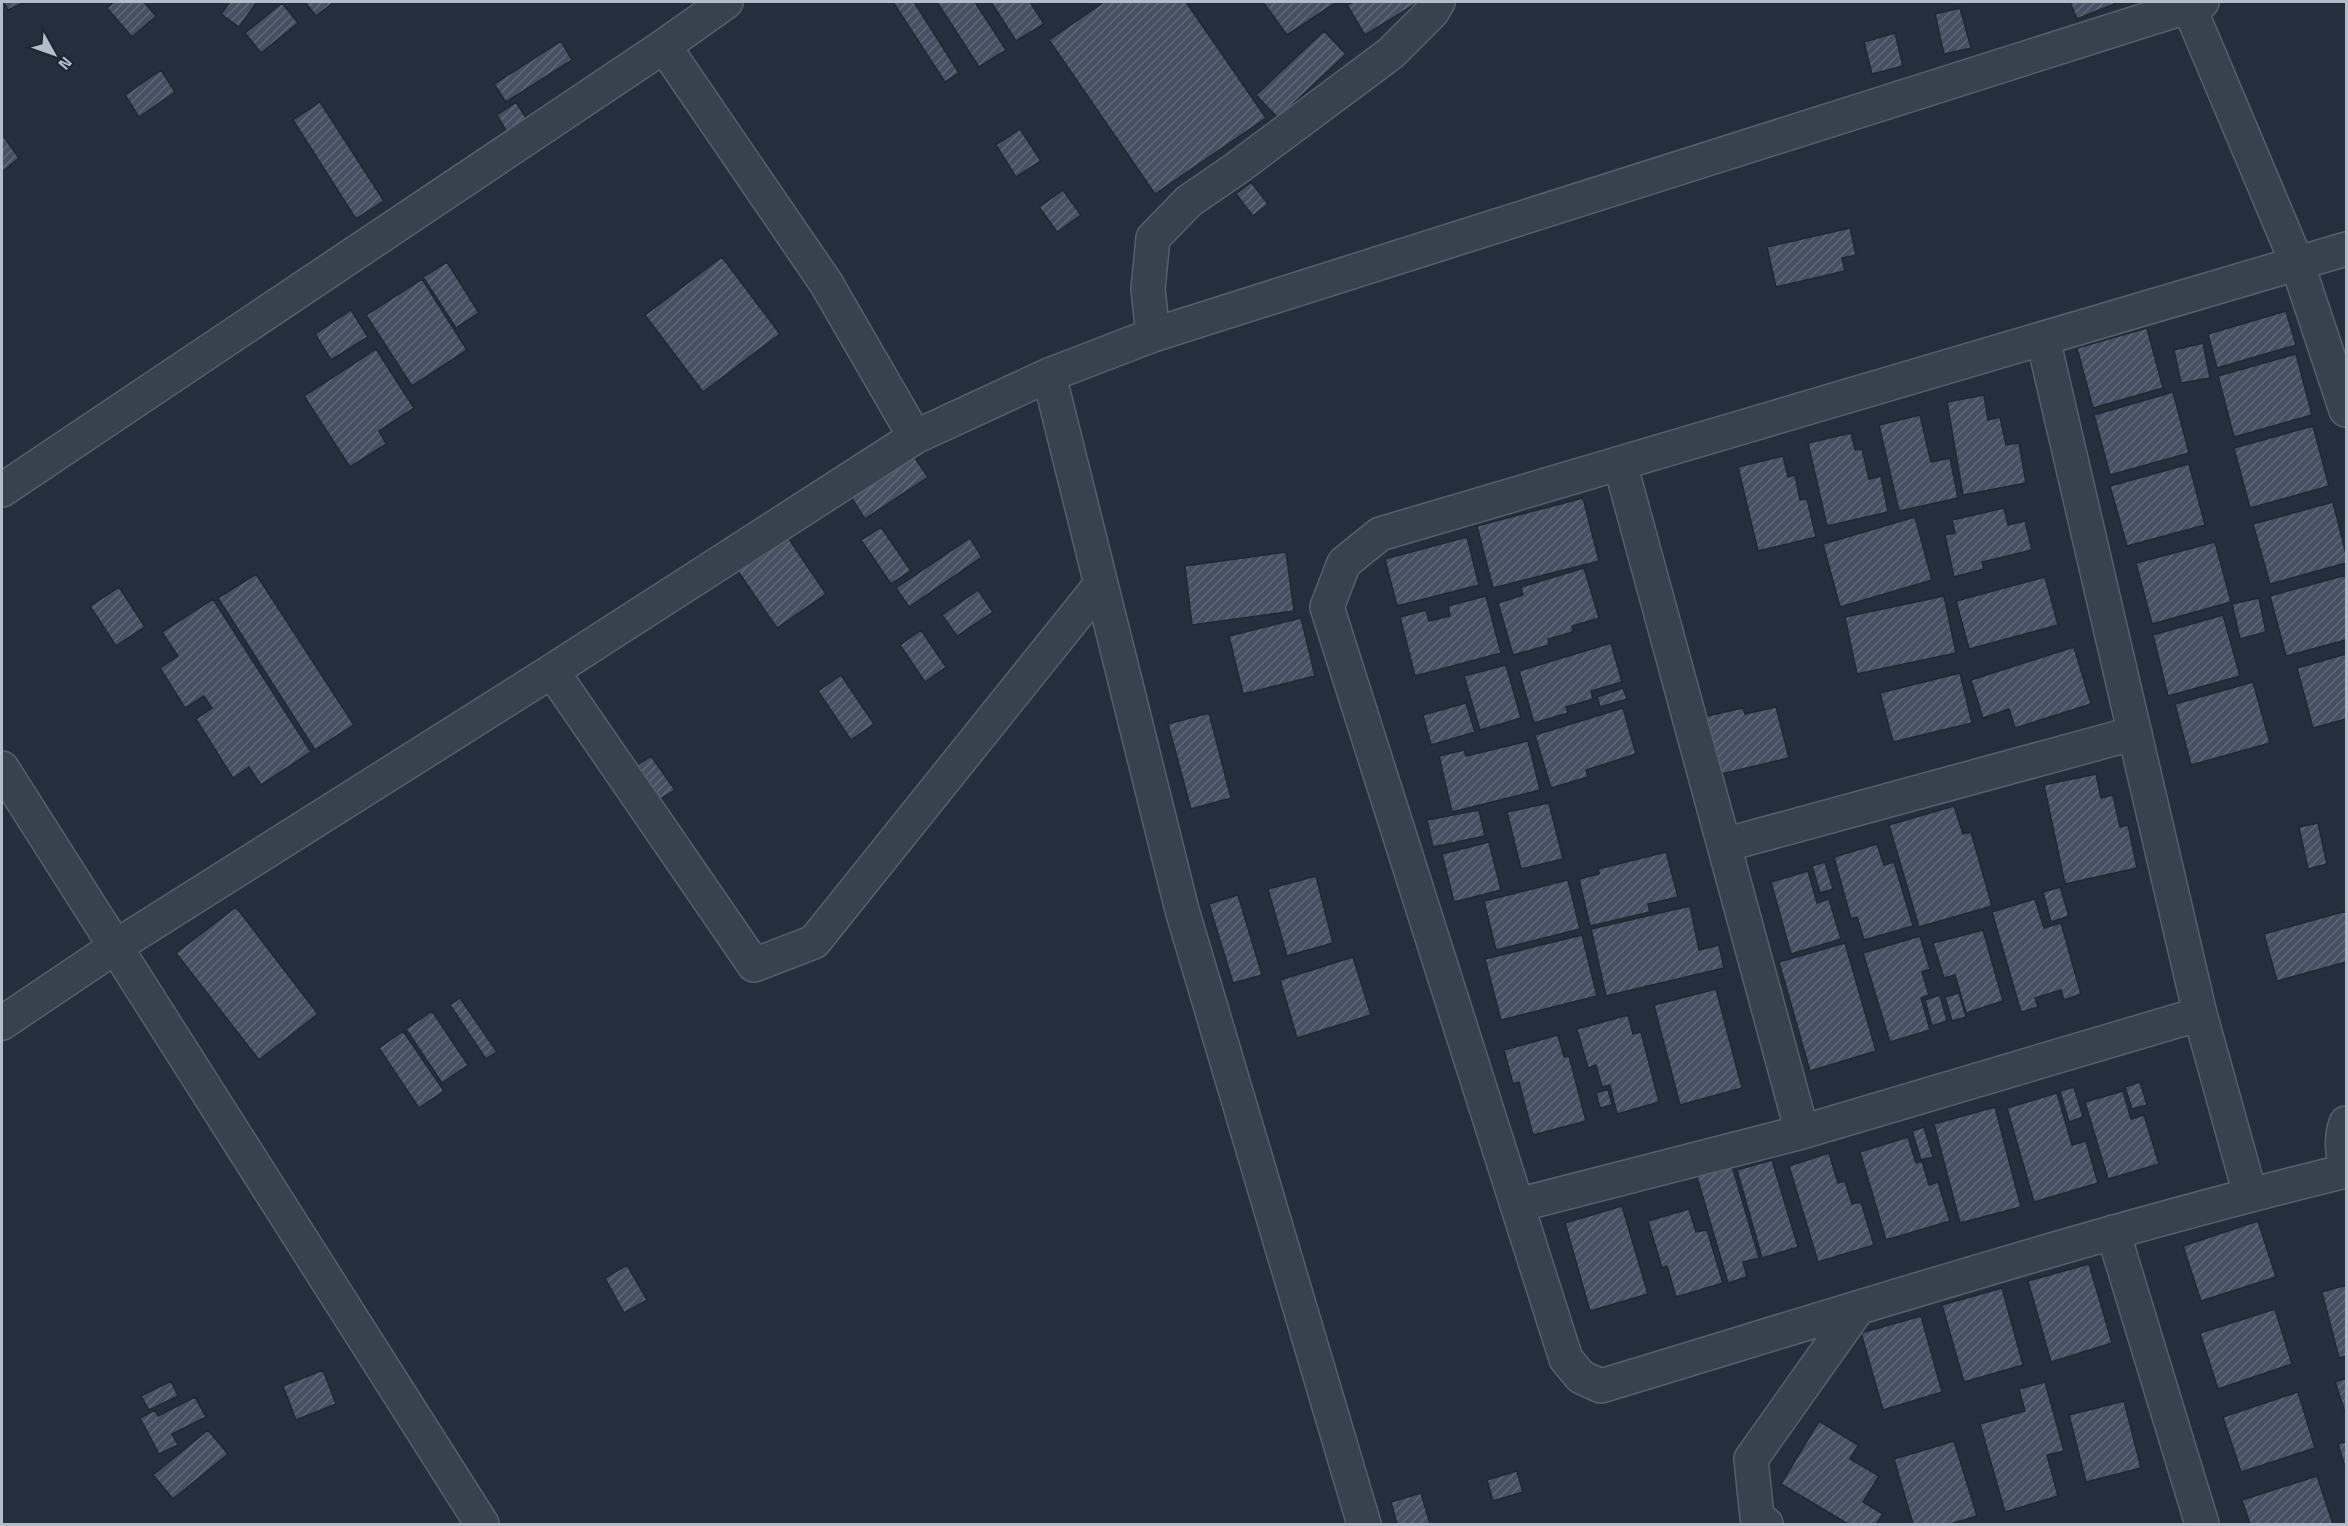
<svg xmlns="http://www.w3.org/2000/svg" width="2348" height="1526" viewBox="0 0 2348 1526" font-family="'Titillium Web',sans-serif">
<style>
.building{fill:url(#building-hatch);stroke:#1f2835;stroke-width:1.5}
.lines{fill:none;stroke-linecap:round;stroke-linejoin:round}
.street-casing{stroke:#565f6c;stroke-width:36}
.street{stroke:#38414e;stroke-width:33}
</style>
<defs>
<pattern id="building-hatch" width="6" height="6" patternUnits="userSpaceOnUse" patternTransform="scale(1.5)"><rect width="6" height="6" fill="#455162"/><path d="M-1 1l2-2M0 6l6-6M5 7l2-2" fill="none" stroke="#5d6877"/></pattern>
</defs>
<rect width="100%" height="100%" fill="#242f3e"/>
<!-- building -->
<path class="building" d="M4 2H25L8 10Z
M114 2H144L156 16 132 37 107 8Z
M230 2H257L239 27 221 14Z
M305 2H334L316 16Z
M893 2H914L959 73 945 82Z
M937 2H975L1006 50 979 67Z
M991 2H1030L1044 24 1016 41Z
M1104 2H1186L1266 118 1155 194 1049 40Z
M1263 2H1337L1287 35Z
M1353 2H1419L1365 35 1347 5Z
M2070 2H2119L2077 19Z
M282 3 298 23 261 53 245 33Z
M1960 8 1971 48 1944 54 1935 14Z
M1324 31 1346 54 1278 118 1256 95Z
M1895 33 1903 66 1872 74 1864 42Z
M561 41 572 60 506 102 494 84Z
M161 70 175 92 139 117 125 95Z
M320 102 384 201 356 219 293 120Z
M516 102 528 121 508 134 497 115Z
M1020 129 1041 161 1016 177 996 145Z
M2 134 19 158 2 172Z
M1251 182 1268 204 1253 216 1236 194Z
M1063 190 1081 215 1057 232 1039 207Z
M1850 228 1856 255 1842 258 1845 271 1776 287 1767 247Z
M722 257 780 334 703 392 645 315Z
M447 262 479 313 456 328 423 277Z
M422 279 467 350 412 386 366 315Z
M351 310 368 337 331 360 315 334Z
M2286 311 2296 345 2217 368 2208 334Z
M2147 328 2163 388 2093 408 2077 348Z
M2203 343 2210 378 2181 383 2174 350Z
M376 349 414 408 379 431 386 444 350 467 304 396Z
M2296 354 2312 415 2234 437 2218 376Z
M2173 392 2189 453 2110 475 2094 415Z
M1984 395 1988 420 2000 417 2006 445 2019 443 2026 483 1963 495 1947 402Z
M1920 415 1931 462 1950 458 1958 498 1899 511 1879 425Z
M2313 426 2329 486 2250 508 2234 448Z
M1851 433 1855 450 1862 449 1869 479 1881 476 1888 512 1827 526 1808 443Z
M913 455 928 477 865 519 851 497Z
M1783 456 1788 477 1795 475 1800 500 1807 499 1816 537 1758 551 1738 467Z
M2189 464 2205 525 2127 546 2110 486Z
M1583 498 1599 561 1493 588 1477 526Z
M2333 502 2346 554V563L2270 584 2253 524Z
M2004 508 2008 525 2025 521 2032 550 1982 562 1984 569 1954 577 1945 535 1955 533 1952 520Z
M1915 517 1932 580 1840 607 1823 544Z
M881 527 911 571 891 584 861 540Z
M785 533 826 594 777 628 735 567Z
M1467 537 1479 585 1397 606 1385 559Z
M970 538 982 557 909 607 896 588Z
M2215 542 2231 602 2152 624 2136 563Z
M1286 552 1294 611 1192 625 1185 566Z
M1584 568 1599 618 1572 626 1573 632 1548 639 1549 645 1513 655 1498 603 1523 595 1521 587Z
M256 574 354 725 315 750 218 598Z
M2346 575V640L2286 656 2270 596Z
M2045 577 2058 625 1969 649 1956 601Z
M119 587 145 627 116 646 90 606Z
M978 590 993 612 957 636 942 615Z
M1486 596 1501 653 1415 676 1400 617 1426 610 1429 621 1450 616 1448 606Z
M1944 596 1956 653 1857 674 1845 617Z
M2259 598 2266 632 2240 639 2232 604Z
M213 599 311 752 261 785 249 767 233 778 196 719 212 708 204 696 185 708 160 668 178 656 162 632Z
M2223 615 2240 676 2168 696 2153 635Z
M1301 618 1315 676 1243 694 1229 636Z
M921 630 946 667 925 682 900 645Z
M1611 643 1622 682 1591 691 1593 699 1566 707 1568 713 1534 723 1519 671Z
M2074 647 2091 704 2015 728 2009 709 1983 718 1971 680Z
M2346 654V719L2313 728 2297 668Z
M1506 665 1521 718 1480 730 1464 676Z
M1960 673 1972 723 1893 742 1880 693Z
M841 675 874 724 851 740 818 691Z
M2253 682 2270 743 2191 765 2175 704Z
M1623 688 1627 699 1600 707 1597 697Z
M1466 703 1475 732 1431 745 1423 715Z
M1776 707 1789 758 1717 775 1703 717 1743 708 1745 714Z
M1623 708 1636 754 1586 770 1588 777 1551 788 1535 735Z
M1209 713 1231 798 1191 809 1168 724Z
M1528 741 1540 790 1452 812 1439 756 1464 750 1466 756Z
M651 756 675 790 654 803 631 769Z
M2096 774 2101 798 2113 795 2120 827 2128 825 2137 868 2065 884 2044 785Z
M1549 803 1563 859 1521 869 1507 812Z
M1954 806 1963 834 1971 832 1992 906 1919 927 1889 825Z
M1479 810 1485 836 1433 847 1427 820Z
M2318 823 2327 864 2308 869 2299 827Z
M1489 842 1501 890 1454 902 1442 854Z
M1877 844 1884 865 1894 862 1913 926 1864 940 1857 917 1851 919 1834 857Z
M1666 852 1678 897 1648 904 1650 912 1590 926 1579 879 1599 874 1598 869Z
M1825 862 1833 889 1820 893 1812 866Z
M1808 871 1817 903 1829 899 1841 939 1791 954 1771 882Z
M1316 876 1333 943 1287 956 1268 889Z
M1568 880 1580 929 1496 950 1484 901Z
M2060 887 2069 916 2051 922 2043 892Z
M1238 895 1262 975 1233 983 1209 904Z
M2035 899 2044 928 2061 923 2081 994 2064 1000 2061 990 2035 998 2038 1007 2021 1012 1992 912Z
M1690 906 1699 950 1719 945 1724 968 1606 996 1591 929Z
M236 907 318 1014 259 1060 176 953Z
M2346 911V962L2277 981 2264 934Z
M1983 930 2003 1001 1966 1013 1955 975 1944 978 1933 943Z
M1582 935 1597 996 1501 1020 1485 959Z
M1920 936 1930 969 1922 972 1929 995 1921 998 1930 1030 1890 1042 1863 953Z
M1845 943 1876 1051 1810 1071 1779 962Z
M1353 957 1371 1015 1297 1038 1280 980Z
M1716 989 1742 1088 1680 1105 1654 1005Z
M1959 993 1966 1017 1952 1021 1945 997Z
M1940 995 1947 1021 1932 1026 1925 1000Z
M460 998 497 1052 486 1059 450 1005Z
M432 1011 468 1065 442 1083 406 1029Z
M1628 1015 1633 1034 1641 1032 1659 1102 1617 1114 1610 1085 1602 1087 1596 1065 1588 1068 1577 1029Z
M403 1031 444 1091 419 1108 379 1048Z
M1558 1035 1564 1057 1569 1056 1586 1121 1533 1135 1519 1082 1513 1084 1504 1050Z
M2140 1082 2147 1105 2132 1109 2125 1087Z
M2074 1087 2083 1117 2069 1122 2060 1091Z
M1608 1089 1612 1105 1600 1108 1596 1093Z
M2123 1091 2131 1119 2144 1115 2159 1164 2108 1179 2085 1102Z
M2057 1093 2072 1145 2086 1141 2098 1183 2034 1202 2007 1108Z
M1995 1107 2021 1207 1960 1223 1934 1124Z
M1924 1127 1933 1157 1921 1160 1912 1131Z
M1908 1137 1916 1163 1922 1161 1929 1185 1938 1182 1950 1221 1886 1240 1860 1152Z
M1829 1153 1838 1183 1845 1181 1852 1204 1861 1202 1874 1245 1818 1262 1789 1166Z
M1730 1159 1759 1258 1743 1262 1747 1277 1728 1283 1695 1170Z
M1772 1160 1798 1247 1762 1258 1737 1170Z
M1622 1206 1648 1294 1590 1311 1565 1223Z
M1689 1209 1696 1232 1707 1230 1723 1283 1676 1297 1667 1266 1662 1268 1648 1221Z
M2258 1221 2276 1277 2201 1301 2183 1246Z
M2089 1264 2112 1343 2051 1362 2028 1281Z
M627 1265 647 1300 624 1313 605 1278Z
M2346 1285V1356L2339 1358 2322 1292Z
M2002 1288 2023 1365 1964 1382 1942 1305Z
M2275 1309 2292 1364 2218 1389 2200 1333Z
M1921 1316 1942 1392 1883 1410 1861 1333Z
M323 1370 336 1404 296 1420 283 1386Z
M2346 1378V1415L2335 1382Z
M171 1381 178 1396 149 1410 141 1396Z
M2045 1382 2064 1451 2047 1455 2058 1496 2005 1512 1980 1424 2025 1411 2019 1389Z
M2298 1392 2315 1448 2241 1472 2223 1417Z
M195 1397 206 1417 172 1434 178 1445 159 1454 140 1418 155 1410 158 1416Z
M2124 1401 2141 1468 2086 1482 2069 1415Z
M1819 1421 1858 1445 1850 1459 1879 1476 1863 1502 1883 1514 1876 1524H1848L1781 1484Z
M208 1430 228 1454 173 1499 153 1475Z
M1954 1441 1977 1516 1950 1524H1913L1894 1459Z
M2346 1441V1464H2344L2338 1444Z
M1517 1471 1523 1492 1493 1501 1487 1480Z
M2317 1476 2333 1524H2250L2242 1500Z
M1421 1493 1430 1524H1397L1391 1502Z"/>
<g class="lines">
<defs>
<path id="street" d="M2187 2 2297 263 2346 410
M664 46 726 2
M2346 249 1380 534 1344 563 1327 607 1566 1359 1581 1377 1601 1386C1849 1311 2095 1232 2346 1171
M1153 335 1148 289 1153 238 1189 201 1237 168 1391 53 1432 12 1438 2
M2043 339 2200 1014 2250 1194
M1049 375 1182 910 1364 1524
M1620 463 1802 1132
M2 490 664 46 826 283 915 437
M552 671 754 965 814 942 1101 584
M2 768 482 1524
M1724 845 2135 733
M2 1023 115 947 552 671 915 437 1049 375 1153 335 2202 2
M2346 1123C2340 1139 2343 1154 2346 1170
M1518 1205 1802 1132 2200 1014
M2113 1232 2202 1524
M1766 1524 1757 1517 1751 1459 1858 1308"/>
</defs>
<!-- street casing -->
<use href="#street" class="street-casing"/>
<!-- street -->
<use href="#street" class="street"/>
</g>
<!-- border -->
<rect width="2348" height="1526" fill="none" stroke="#b4bcc9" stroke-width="6"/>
<!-- north arrow -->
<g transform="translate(54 54) rotate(130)" stroke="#1d2633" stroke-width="4.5" paint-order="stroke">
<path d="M0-4.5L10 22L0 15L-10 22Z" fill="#b4bcc9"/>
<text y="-9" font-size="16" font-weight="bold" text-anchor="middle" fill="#b4bcc9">N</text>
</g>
</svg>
